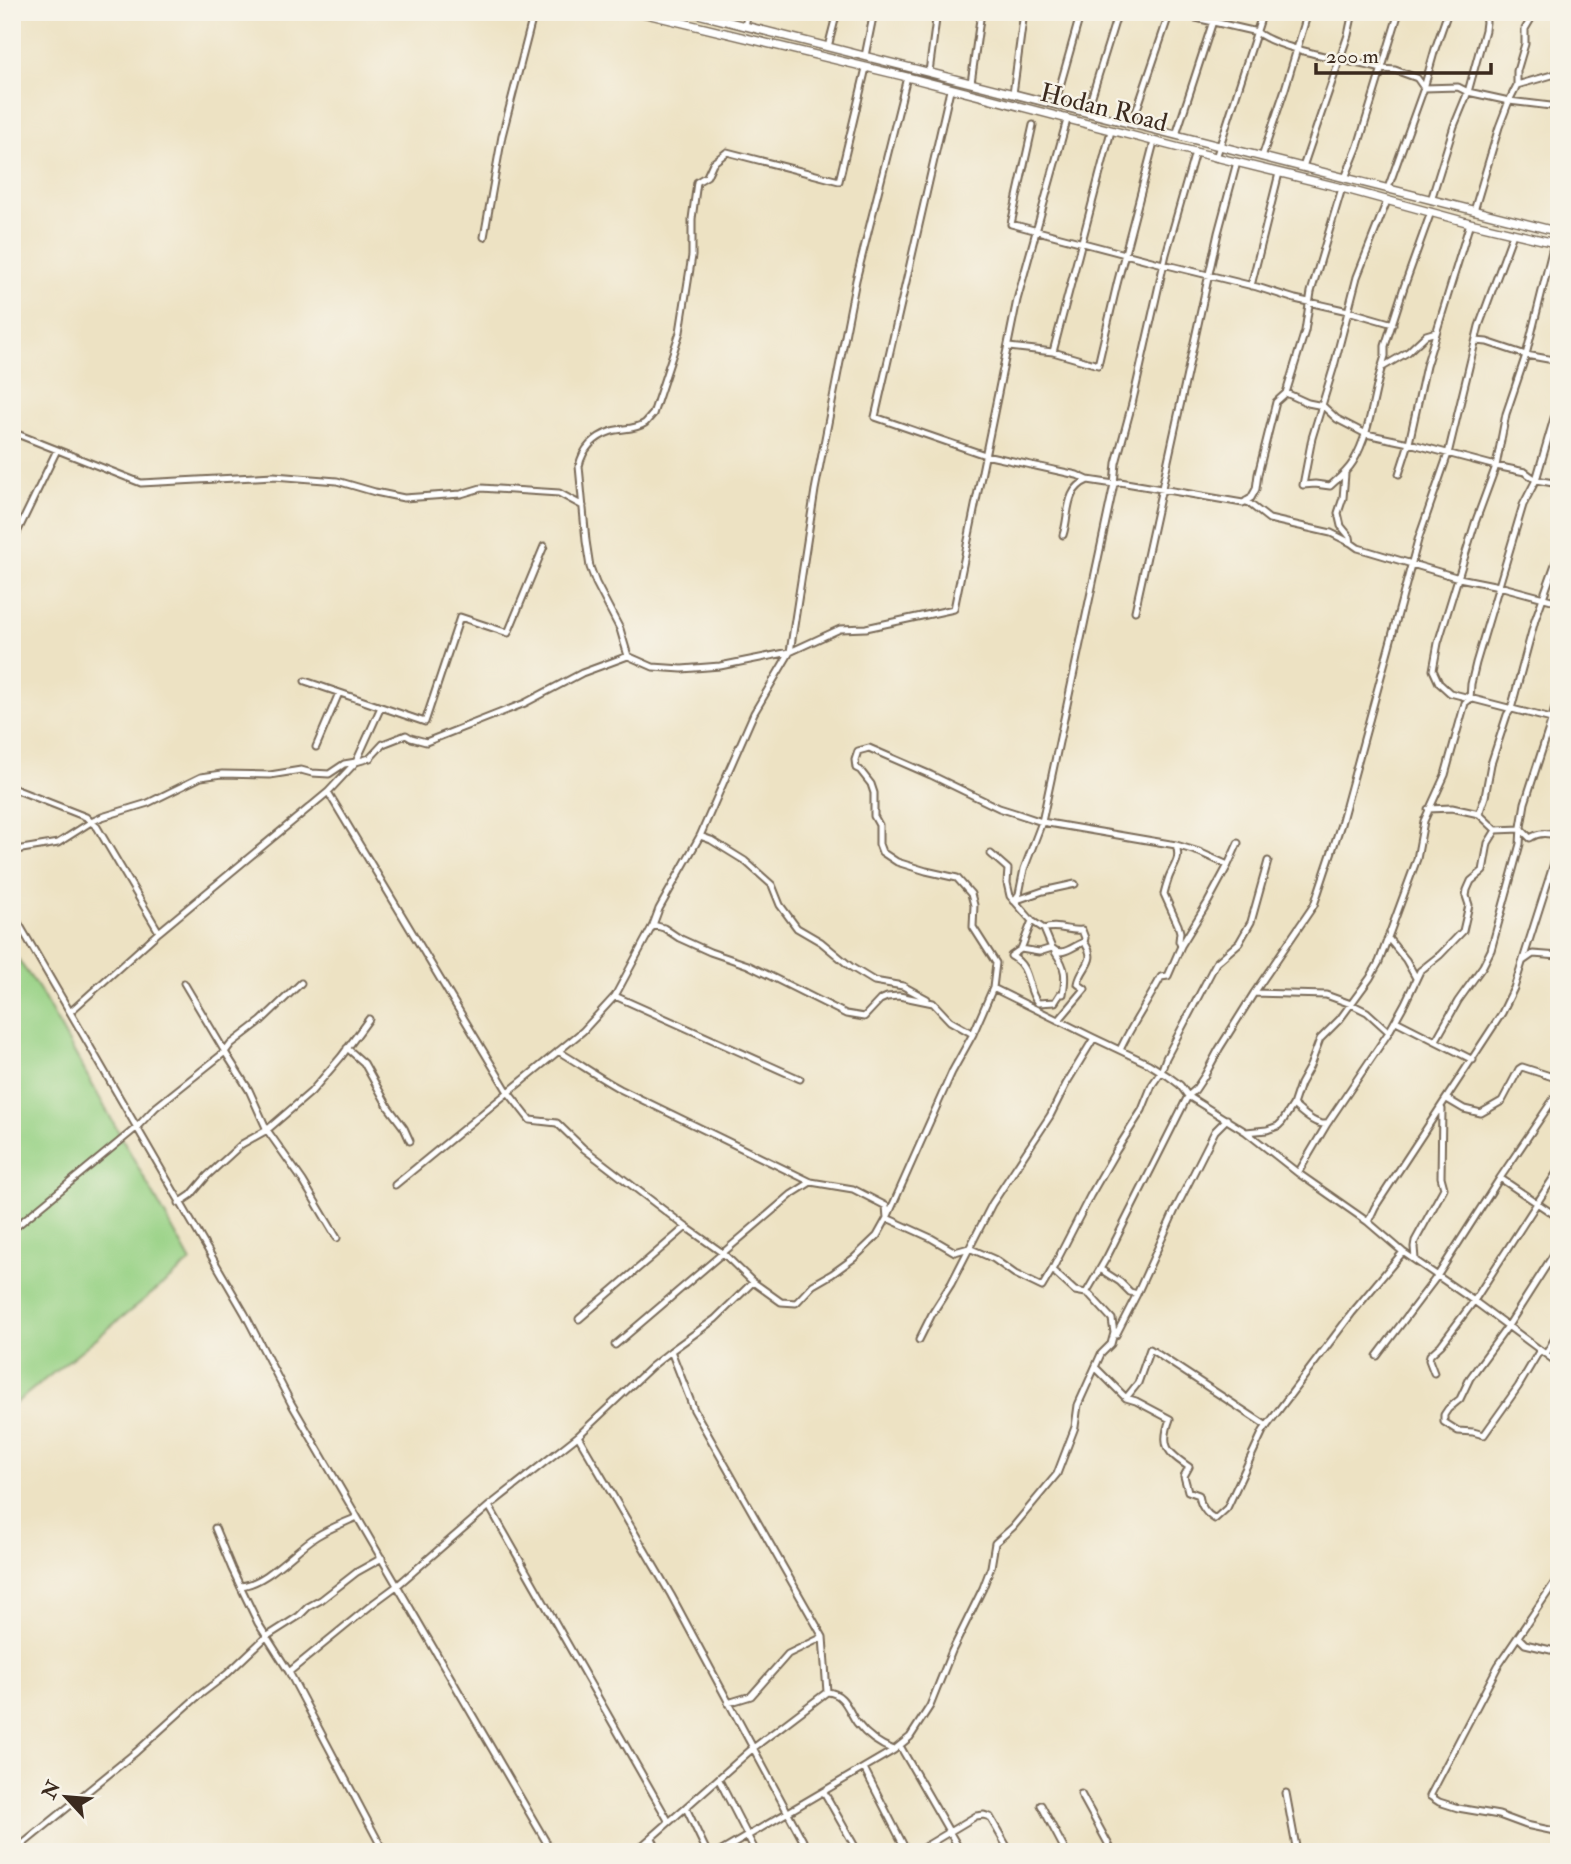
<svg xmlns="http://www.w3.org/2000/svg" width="1571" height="1864" viewBox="0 0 1571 1864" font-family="'IM FELL Double Pica',serif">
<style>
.green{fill:#98d285;stroke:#6a7e52;stroke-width:2}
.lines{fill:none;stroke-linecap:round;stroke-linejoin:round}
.minor-casing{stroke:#796a58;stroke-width:9}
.secondary-casing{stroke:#796a58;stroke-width:10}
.minor{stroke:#fff;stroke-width:5}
.secondary{stroke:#fff;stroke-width:7}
.labels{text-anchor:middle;stroke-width:5;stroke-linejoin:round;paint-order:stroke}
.street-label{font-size:26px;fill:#3b2a1e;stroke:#f7f3e8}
</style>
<rect width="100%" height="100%" fill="#f7f3e8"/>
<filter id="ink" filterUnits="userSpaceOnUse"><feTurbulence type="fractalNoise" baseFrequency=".0143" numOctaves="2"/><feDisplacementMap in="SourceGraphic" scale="14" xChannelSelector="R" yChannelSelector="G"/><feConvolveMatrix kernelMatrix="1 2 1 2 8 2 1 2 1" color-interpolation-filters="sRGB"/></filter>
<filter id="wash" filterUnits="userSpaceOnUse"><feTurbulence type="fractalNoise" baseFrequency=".00686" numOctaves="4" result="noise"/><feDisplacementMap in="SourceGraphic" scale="28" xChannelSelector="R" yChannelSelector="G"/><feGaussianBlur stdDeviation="1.57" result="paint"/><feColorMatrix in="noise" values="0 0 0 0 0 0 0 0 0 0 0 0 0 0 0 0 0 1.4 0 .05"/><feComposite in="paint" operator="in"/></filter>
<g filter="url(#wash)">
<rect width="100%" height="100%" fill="#ede2c3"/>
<!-- green -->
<path class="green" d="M12 951 39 989 191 1262 12 1406Z"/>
</g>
<g filter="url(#ink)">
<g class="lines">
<defs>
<path id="minor" d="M1170 12 1257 32C1276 49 1354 62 1382 69L1395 70 1417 78 1424 88 1458 87 1468 92 1509 101 1559 107
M745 26 748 12
M828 47 837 12
M865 56 874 12
M929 72 937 12
M971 83 981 12
M1517 85 1559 73
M950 90 875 417 985 455 1077 475 1088 480
M1013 94 1024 12
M1055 104 1081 12
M1087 112 1118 12
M1132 124 1170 12
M1033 125 1011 224 1163 264 1257 287 1295 299 1348 311 1393 324
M1176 135 1216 12
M1262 157 1285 89 1308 12
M1216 158 1263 12
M1303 167 1348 35 1353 12
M1345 178 1358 146 1399 12
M1388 188 1424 88 1435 49 1448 12
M1431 200 1454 126 1468 92 1485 30 1486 22 1484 12
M1387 201 1357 277 1334 366 1312 438 1303 485 1315 484 1330 486C1338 479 1347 472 1353 462 1372 430 1373 391 1385 356V346L1404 287 1431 212
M1474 211 1499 127 1509 101 1517 85V71L1525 44V29L1535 12
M484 237 502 136 534 12
M1554 243 1526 355 1506 414 1496 466 1475 523 1438 643 1433 670 1439 683 1450 693 1559 721
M1251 286 1279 173
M1476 341 1487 342 1526 355 1559 361
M1009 347 1053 352 1111 131
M1053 352 1098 365 1117 284 1154 142
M1381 368 1408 352 1426 335 1436 332
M1286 393 1305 331 1311 292 1342 188
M12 432 141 483 274 476 337 481 375 492 404 498 461 494 481 488 559 493 583 506
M1345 474 1343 498 1338 513 1341 526 1350 537 1351 543 1358 548 1459 578 1499 586 1559 602
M1399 474 1409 443 1426 366 1470 223
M1246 501 1269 519 1331 533 1351 543
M1063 535C1070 514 1064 490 1088 480L1114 484 1120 482 1237 502 1243 503 1251 498 1256 489 1258 474 1276 402 1286 393 1308 403 1323 406 1337 419 1366 434 1409 443 1496 466 1525 472 1536 480 1559 401
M12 543 57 450
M1135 611 1218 233 1237 162
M628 656 620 629 596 583 590 567 586 541 579 466C583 448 594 437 612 431 623 428 635 430 645 423 648 420 650 417 653 414L680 332 692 256V219L697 182 707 176 713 163 727 152 839 181 866 68
M305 681 425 722 460 617 508 633 544 546
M316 747 339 693
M12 788 86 817 91 822 102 817 148 803 201 777 222 774 270 775 301 770 312 773 329 774 344 764 356 762 381 707
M328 792 356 762 370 758 383 744 406 735 411 738 426 742 525 703 582 673 628 656 653 667 682 669 720 666 790 652 840 629 866 628 954 609 1017 300 1067 120
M1428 809 1452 808 1479 814 1496 830
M1479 814 1485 797 1491 764 1507 715 1511 709 1535 620 1559 553
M700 836 711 840 745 861 772 885 780 905 797 928 821 942 851 967 874 981 903 986 927 999
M1176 845 1199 852 1228 865
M12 849 16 850 58 843 91 822 97 827 159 932
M991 854 1008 869 1007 883 1010 896 1032 921 1044 929 1052 948
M1014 901 1019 894 1024 869 1042 822 1114 484 1116 463 1132 404 1166 254 1195 152
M1014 901 1043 891 1075 884
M12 912 245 1314 291 1403 552 1852
M653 925 664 928 679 938 710 952 748 965 846 1014 864 1017 880 1000 887 997 899 996 933 1003 950 1021 973 1034 993 988 1094 1038 1149 1064 1168 1076 1180 1085 1188 1096 1246 1132 1298 1173 1368 1222 1403 1252 1474 1301 1559 1364
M1044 929C1057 924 1069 932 1082 930L1085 938 1084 942C1099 962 1081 966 1078 984L1085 989 1059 1020
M1388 938 1406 960 1416 978
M1181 946 1208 902 1228 865 1238 843
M1021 949 1032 921
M1055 952C1066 968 1066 976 1063 994H1060L1055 1002 1038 1003C1026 990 1032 967 1011 956L1021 949 1039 952 1052 948C1062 958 1073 946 1084 942
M1523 961 1533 954 1559 956
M301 983 261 1021 231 1044 225 1052 249 1090 267 1130 303 1181 337 1238
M993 988 996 963 973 927 974 905 971 894 957 878 926 871 897 862 882 852 879 844V825L874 816V793L871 784 860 770 856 768 855 760 858 751 869 748 931 775 999 808 1018 814 1042 822 1176 845C1181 859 1174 865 1169 877 1167 883 1165 889 1164 894L1178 925 1180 932 1179 941 1181 946 1168 976 1161 977C1148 1002 1132 1024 1120 1050
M1254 993 1326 995 1351 1004 1367 1012 1389 1032
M615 996 800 1079
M70 1012 159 932 328 792 508 1092 530 1120 557 1123 583 1148 686 1227 724 1254 753 1282 781 1302 796 1303 813 1285 832 1274 854 1258 877 1236 887 1218 952 1072 973 1034
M1396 1021 1473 1060
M1436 1040 1458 1001 1483 966 1491 950 1520 844 1521 827 1525 803 1552 719 1559 692
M347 1048 364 1063 389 1108 404 1128 410 1141
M558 1051C580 1064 598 1077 620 1089L811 1182 853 1189 886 1206 887 1218 931 1238 955 1252 969 1248 994 1259 1015 1274 1042 1287 1052 1270 1075 1291 1086 1293 1107 1257 1188 1096 1195 1090 1205 1075 1219 1049 1254 993 1314 905 1341 824 1418 540 1448 454 1479 326 1513 234
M1447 1099 1464 1109 1481 1113 1502 1101 1519 1069 1522 1067 1559 1079
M1293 1105C1303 1113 1314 1125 1327 1124L1389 1032 1405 1003 1420 971 1440 955 1463 931 1469 905 1466 896 1467 890 1471 881 1483 871 1488 843 1496 830 1521 829 1530 838C1540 832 1547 833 1559 836
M1246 1132 1267 1130 1278 1126 1282 1122 1293 1105 1300 1084 1310 1066 1320 1039 1340 1019 1370 978 1379 962 1417 859 1424 821 1445 775 1465 703 1470 699 1471 684 1476 663 1523 505 1536 480 1559 484
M1298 1173 1327 1124
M1500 1178 1559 1218
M395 1185 583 1031 615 996 653 925 659 909 700 836 754 713 790 652 815 490 856 280 907 77
M179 1203 191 1195 207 1176 242 1144 267 1130 311 1092 341 1057 369 1019
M1368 1222 1375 1207 1502 1013 1514 988 1559 847
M12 1230 136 1128 156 1107 225 1052 184 983
M1415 1259 1414 1247 1415 1241 1444 1188 1441 1177 1442 1109
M1100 1269 1120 1282 1130 1292 1137 1294 1116 1335
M1052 1270 1090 1196 1116 1151 1142 1110 1152 1085 1161 1072 1166 1058 1216 963 1239 943 1251 922 1268 861
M1137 1294 1175 1210 1215 1131 1227 1119
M579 1319 686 1227
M919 1340 932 1314 951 1284 992 1204 1050 1116 1066 1084 1094 1038
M615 1345 792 1194 811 1182
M1540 1350 1518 1387 1484 1435 1473 1432 1458 1431 1444 1422V1415L1448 1409 1460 1399 1470 1378 1508 1326 1559 1246
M671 1351 694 1410 823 1637 827 1692
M1546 1354 1559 1331
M1377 1356 1438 1275 1500 1178 1559 1091
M1096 1368 1126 1398 1136 1401 1170 1419C1160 1446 1167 1452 1189 1467L1184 1476 1188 1491 1199 1495C1200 1505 1206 1514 1215 1519L1227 1508 1263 1431 1352 1313 1403 1252
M1434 1373 1429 1360 1430 1355 1441 1345 1474 1301 1559 1169
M1126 1398 1138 1383 1150 1349 1267 1426
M578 1436 671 1595 809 1852
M489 1506 669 1822
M215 1528 232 1569 258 1623 289 1672 375 1602 398 1585 489 1506 578 1436 651 1367 671 1351 715 1319 753 1282
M1559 1576 1498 1666 1430 1796 1439 1802 1458 1808 1499 1815 1526 1825 1559 1832
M240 1586C267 1584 294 1550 317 1536 330 1528 344 1523 357 1517
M1518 1637 1525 1644 1559 1652
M289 1672 384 1852
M728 1703 751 1696 788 1654 823 1637
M900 1746 961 1852
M864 1768 907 1852
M719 1780 756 1852
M824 1792 858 1852
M1286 1793 1297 1852
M1081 1794 1110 1847 1102 1852
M1041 1805 1066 1852
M686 1808 707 1852
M652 1838 658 1852
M13 1852 136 1752 197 1697 227 1674 266 1637 299 1616 308 1607 321 1600 357 1572 382 1558
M635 1852 752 1749 827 1692C845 1693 848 1711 857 1723 867 1736 880 1745 894 1750L910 1737 930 1706 952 1651 983 1588 991 1567 995 1543 1013 1527 1057 1474 1075 1427 1078 1405 1101 1354 1111 1344 1114 1333 1112 1319 1090 1295 1086 1293
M720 1852 894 1750
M916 1852 976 1816 984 1815 990 1817 1010 1852"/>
<path id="secondary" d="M638 12 907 77 1195 152 1342 188 1470 223 1559 244
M690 12 1559 232"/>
</defs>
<!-- minor casing -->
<use href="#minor" class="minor-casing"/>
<!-- secondary casing -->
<use href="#secondary" class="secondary-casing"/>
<!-- minor -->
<use href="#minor" class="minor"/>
<!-- secondary -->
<use href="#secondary" class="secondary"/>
</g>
</g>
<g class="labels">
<!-- street labels -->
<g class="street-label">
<text transform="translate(1104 107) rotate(14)" y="9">Hodan Road</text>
</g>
</g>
<!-- margin -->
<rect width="1571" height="1864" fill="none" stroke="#f7f3e8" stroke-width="42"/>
<!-- north arrow -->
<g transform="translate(66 1797) rotate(296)" stroke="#f7f3e8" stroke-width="5" paint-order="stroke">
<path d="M0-5L12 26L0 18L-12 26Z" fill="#3b2a1e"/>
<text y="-10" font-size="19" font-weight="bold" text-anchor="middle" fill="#3b2a1e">N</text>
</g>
<!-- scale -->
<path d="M1316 63v10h175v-10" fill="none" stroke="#3b2a1e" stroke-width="3.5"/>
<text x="1326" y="63" font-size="21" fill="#3b2a1e" stroke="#f7f3e8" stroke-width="5" paint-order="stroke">200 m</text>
</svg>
